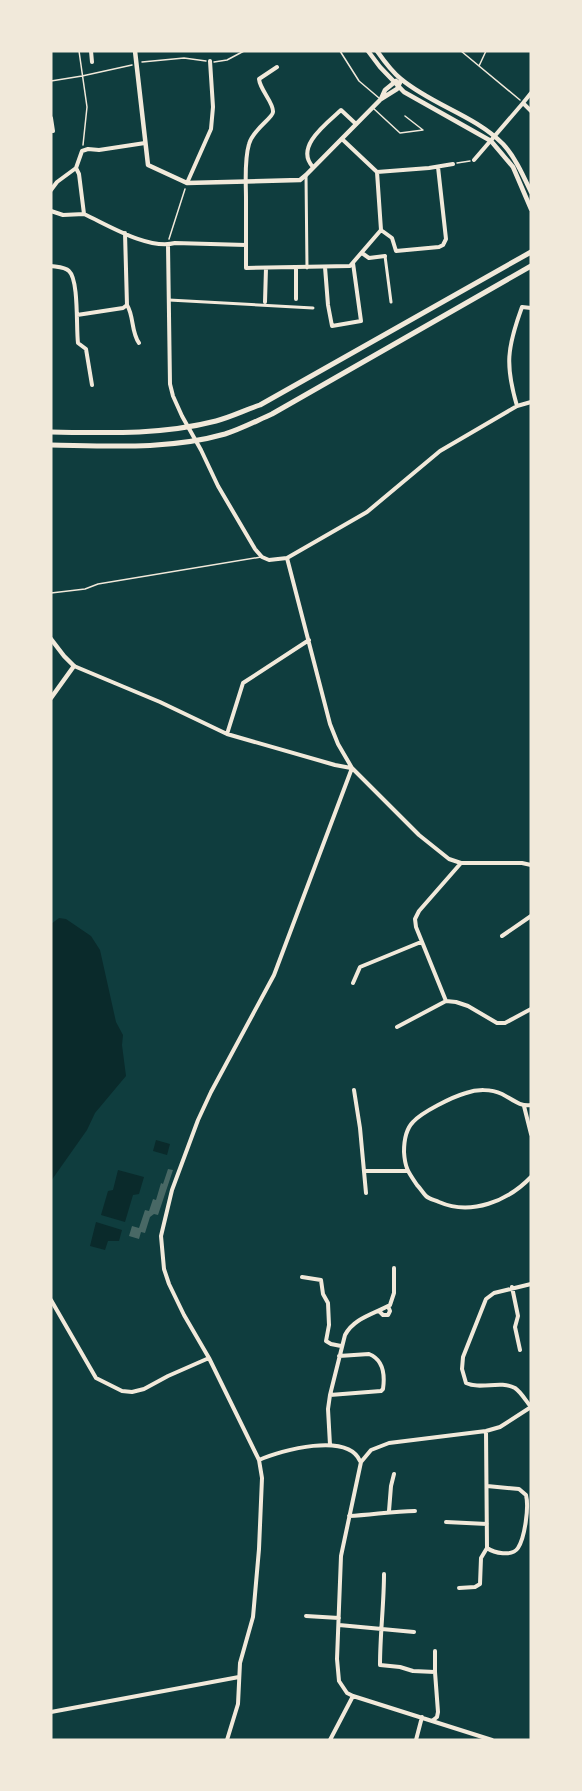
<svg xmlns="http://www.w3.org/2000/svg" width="582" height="1791" viewBox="0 0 582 1791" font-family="'PT Sans',sans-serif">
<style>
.water{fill:#0a2a2b}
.building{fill:#486865}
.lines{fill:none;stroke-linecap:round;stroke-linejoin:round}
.path{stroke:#f1e9da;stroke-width:1.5}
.service{stroke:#f1e9da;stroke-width:1.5}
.pedestrian{stroke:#f1e9da;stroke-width:3}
.minor{stroke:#f1e9da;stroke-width:4}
.tertiary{stroke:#f1e9da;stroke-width:4.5}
.primary{stroke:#f1e9da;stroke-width:5}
</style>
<rect width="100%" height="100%" fill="#0f3d3e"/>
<!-- water -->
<path class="water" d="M59 918 66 919 91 936 100 950 116 1022 123 1035 122 1045 126 1076 95 1113 87 1130 51 1181V924Z
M156 1140 170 1144 167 1155 153 1151Z
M118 1170 144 1177 139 1194 133 1195 125 1222 101 1215 108 1191 113 1190Z
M96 1222 122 1230 119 1241H108L105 1250 90 1246Z"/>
<!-- building -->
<path class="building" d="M168 1169 173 1170 158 1215 154 1214 150 1217 145 1233 141 1232 139 1239 129 1236 132 1226 139 1228 145 1210 149 1211 153 1199 156 1200 161 1183 163 1184Z"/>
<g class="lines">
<!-- path -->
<path class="path" d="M79 51 87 107 83 145
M461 51 520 100
M142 62 184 58 206 61
M214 62 227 60 244 51
M479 66 486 51
M51 81 82 76 132 65
M457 163 470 161
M169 239 185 189"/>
<!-- service -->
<path class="service" d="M340 51 359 81 379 98
M373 108 400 133 423 130 405 116
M51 593 85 589 98 584 261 557"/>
<!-- pedestrian -->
<path class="pedestrian" d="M306 175 307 268
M385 256 391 302
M169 300 313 308"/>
<!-- minor -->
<path class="minor" d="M91 51 92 62
M277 67 259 79C260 90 274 103 273 112 273 118 253 129 249 144 244 161 246 182 246 199 246 222 246 245 246 268L350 266 381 230 377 172 342 139
M523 103 531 93
M51 118 53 131H51
M145 143 99 150 88 149 82 151 76 168 79 174 84 214C108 225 148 250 175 243L246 245
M474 160 523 103 531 111
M313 167C294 147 327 123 341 110L356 124
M377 172 429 168 453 164
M187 183 211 129 213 107 210 61
M51 190 57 182 76 168
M51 211 63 215 84 214
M381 230 392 238 396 251 439 247 443 245 446 239 438 167
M168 245 170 384 173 396 182 416 201 450 218 486 255 549 262 557 269 560 287 558 367 512 440 451 517 406 531 402
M362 253 369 258 385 256
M51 266C57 267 65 267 69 271 79 280 76 328 78 343L86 349 92 385
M325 267 328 305 332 326 361 321 353 263
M296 268V299
M265 302 266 268
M127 305C134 316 131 332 139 343
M77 315 123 308 127 305 125 233
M517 406C505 365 507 348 522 307L531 308
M287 558 330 724 338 744 352 768 419 835 449 859 461 863H522L531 865
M74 666 160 702 227 734 335 765 351 768
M227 734 243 683 309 640
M502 936 531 916
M353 983 360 967 421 942
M446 1001 456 1002 468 1006 497 1023H505L531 1009
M397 1027 446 1001 416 927 415 919 419 911 461 863
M354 1090 360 1128 366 1193
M531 1105C520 1107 512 1099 502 1094 491 1089 477 1089 466 1093 452 1097 422 1112 413 1122 406 1129 404 1142 404 1152 405 1168 408 1172 417 1185 420 1188 423 1193 426 1196 429 1199 435 1200 439 1202 471 1216 508 1201 531 1177
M524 1106 531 1134
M364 1171H407
M302 1277 321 1280 323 1294 328 1303 329 1325 326 1341 331 1344 341 1346
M512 1287 518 1316 515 1327 520 1350
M51 1300 96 1378 122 1391 132 1392 144 1389 168 1376 209 1358
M379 1311 383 1315H388L390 1311 388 1306
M330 1395 381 1391 383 1389C385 1375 384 1360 369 1354L339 1356
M486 1431 487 1548C494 1553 512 1557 518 1548 525 1537 529 1507 526 1495L519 1489 487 1486
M330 1445 328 1409 330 1395 345 1335C354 1318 374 1314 390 1305L394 1293V1268
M259 1460C281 1450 348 1432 360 1461
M389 1511 391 1486 394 1474
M349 1516C372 1515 393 1511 415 1511
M446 1522 487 1524
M384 1574C384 1604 380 1634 380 1665L400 1667 413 1671 435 1672 438 1712 437 1717 432 1721
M459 1588 475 1587 480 1584 481 1558 487 1548
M306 1616 339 1618
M339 1625 414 1632
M435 1672V1651
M51 1712 239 1677
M227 1740 238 1704 240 1663 253 1617 259 1549 262 1478 259 1460 209 1358 184 1315 169 1284 164 1269 161 1236 172 1190 198 1120 211 1092 274 975 352 768
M330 1740 353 1696
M416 1740 422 1717
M492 1740 353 1696 347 1693 339 1681 337 1659 341 1556 361 1462 371 1450 389 1443 486 1431 500 1427 531 1407C526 1401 521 1392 515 1388 500 1380 481 1390 466 1383L462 1369 463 1357 486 1299 494 1293 531 1284"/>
<!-- tertiary -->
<path class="tertiary" d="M135 51 148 165 187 183 300 180 306 175 381 99 397 89 401 80
M368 51 380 67 404 92 491 141 513 167 531 209
M377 51C384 61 391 71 401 79 432 105 474 115 503 144 515 157 523 175 531 192
M381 99 385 90 396 81
M51 639 64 656 74 666 51 698"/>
<!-- primary -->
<path class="primary" d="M51 432C107 433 162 435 216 421 231 417 245 410 260 405L531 252
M51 445C109 446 169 450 225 434 241 429 256 421 272 414L531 266"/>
</g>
<!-- border -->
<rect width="582" height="1791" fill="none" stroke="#f1e9da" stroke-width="105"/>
</svg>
